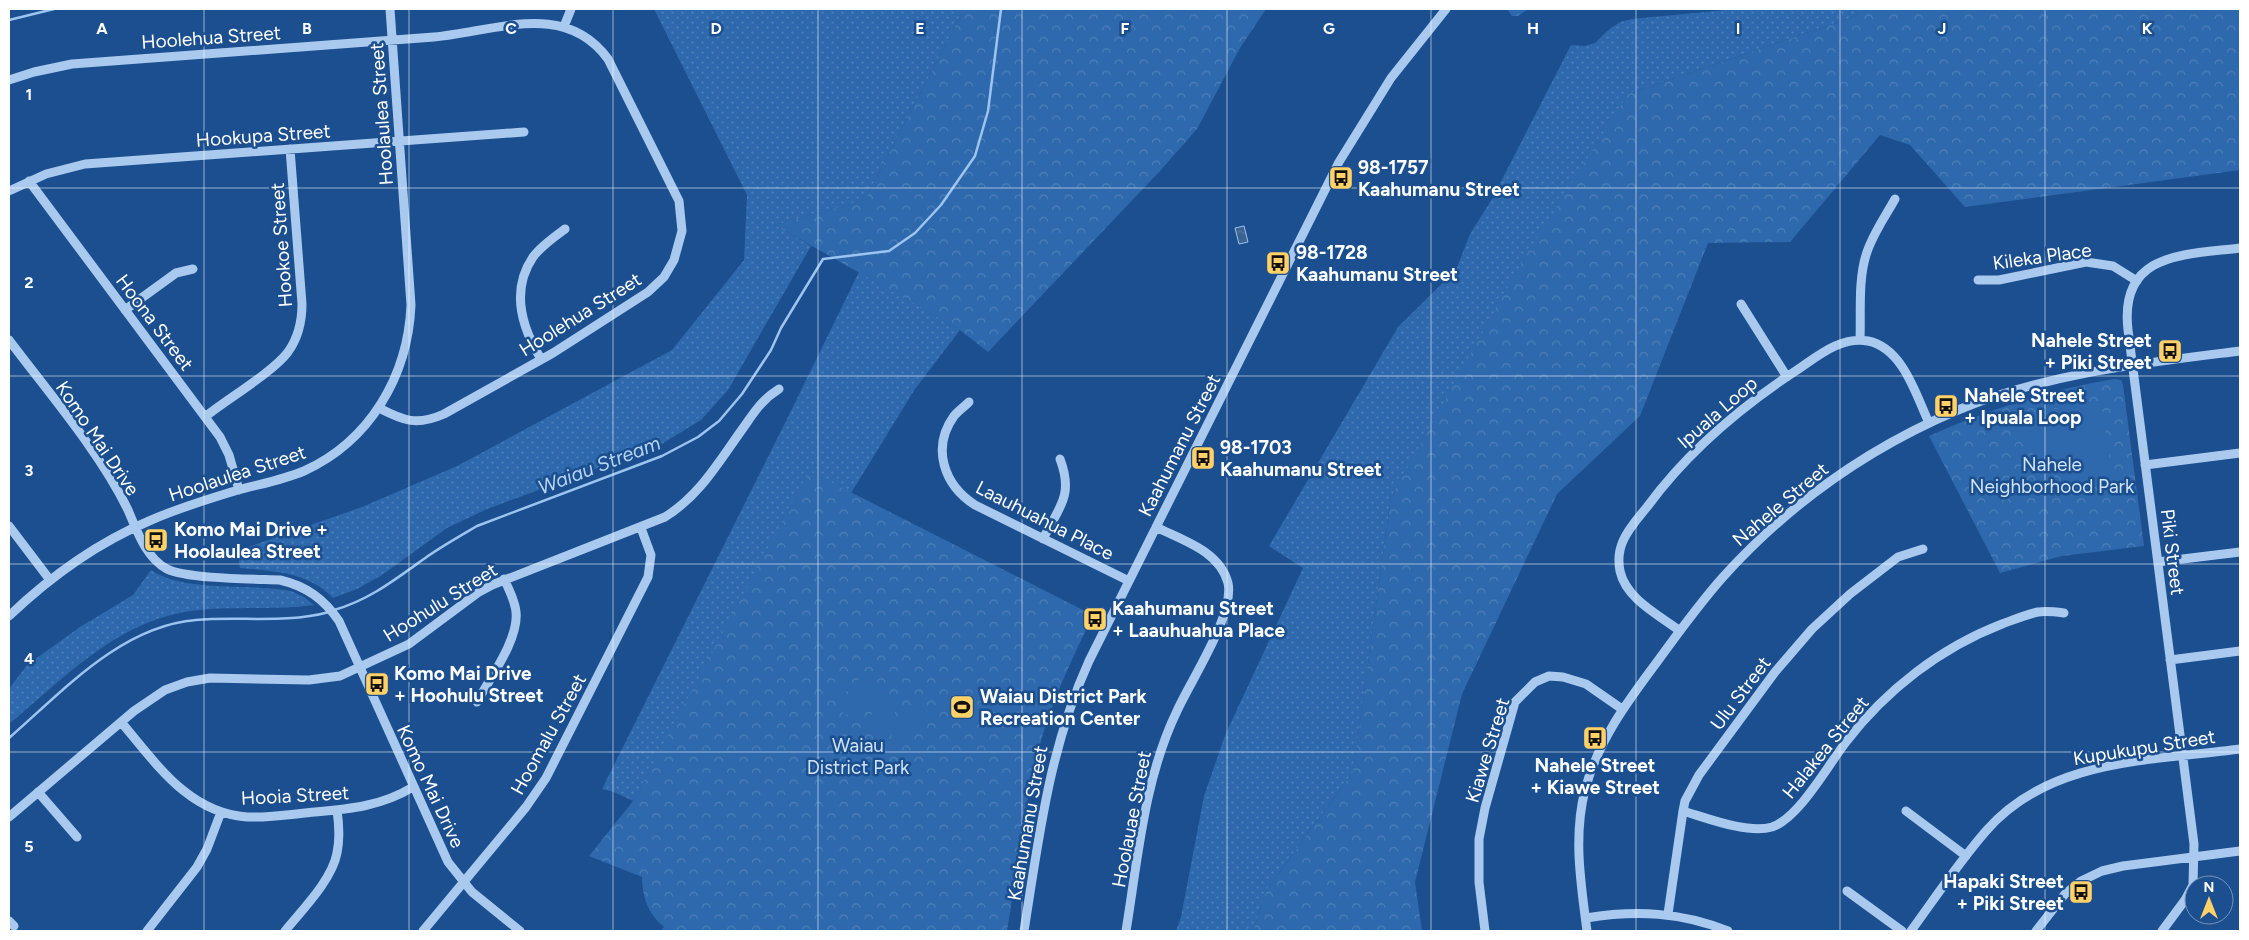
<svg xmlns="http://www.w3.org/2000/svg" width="2249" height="940" viewBox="0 0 2249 940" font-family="Figtree,sans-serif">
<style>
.grass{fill:url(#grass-dots)}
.forest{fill:url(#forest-crowns)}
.pitch{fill:#2e69ad}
.water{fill:url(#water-ripples);stroke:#9cc4f0}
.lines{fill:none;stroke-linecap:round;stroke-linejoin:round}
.stream{stroke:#9cc4f0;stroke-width:2.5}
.minor{stroke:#a9c9ee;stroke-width:9}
.grid{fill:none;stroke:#fff;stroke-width:1;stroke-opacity:0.55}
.labels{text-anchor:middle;stroke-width:5;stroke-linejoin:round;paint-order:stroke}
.street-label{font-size:19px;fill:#fff;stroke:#1b4f8f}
.poi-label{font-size:19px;font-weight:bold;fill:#fff;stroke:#1b4f8f;text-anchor:start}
.park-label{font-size:19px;fill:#cfe3fa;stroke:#1b4f8f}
.water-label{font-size:20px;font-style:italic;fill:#b5d3f5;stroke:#1b4f8f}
.grid-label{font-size:16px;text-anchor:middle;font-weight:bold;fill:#fff;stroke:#1b4f8f;stroke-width:5;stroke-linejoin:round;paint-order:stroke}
</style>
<defs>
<pattern id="grass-dots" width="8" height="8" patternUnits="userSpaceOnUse" patternTransform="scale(1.25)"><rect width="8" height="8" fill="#2e69ad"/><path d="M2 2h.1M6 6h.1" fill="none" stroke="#4d80b9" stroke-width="1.8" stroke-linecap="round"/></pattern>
<pattern id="forest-crowns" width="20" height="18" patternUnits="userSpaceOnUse" patternTransform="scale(1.25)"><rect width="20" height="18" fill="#2e69ad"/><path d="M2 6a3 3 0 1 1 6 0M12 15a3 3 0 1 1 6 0" fill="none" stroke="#4d80b9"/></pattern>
<pattern id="water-ripples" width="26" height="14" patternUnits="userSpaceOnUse" patternTransform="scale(1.25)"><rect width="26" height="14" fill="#3c6290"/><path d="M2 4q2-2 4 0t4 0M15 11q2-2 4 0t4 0" fill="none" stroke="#597aa1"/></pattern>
</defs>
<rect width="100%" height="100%" fill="#1b4f8f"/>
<!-- grass -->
<path class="grass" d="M654 9H964L865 200 776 225 811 246 728 390 701 420 660 445 487 509 447 528 382 575 357 589 333 598C308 572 275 571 240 568L237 551 362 507 457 466 672 350 744 260 747 195Z
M1737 9H1854L1859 15 1628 94 1391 497 1353 772 1267 889 1253 931H1176L1181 917 1204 796 1226 733 1303 568 1269 546 1398 327 1456 270 1470 234 1492 199 1571 45 1585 46 1595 43 1607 31 1620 22 1632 19Z
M859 272 960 330 915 389 851 493 995 566 670 735 633 801 614 792 602 789 789 415Z
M151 570C184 593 250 583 291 591L304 597 314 605C271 611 227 605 184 612 113 625 62 680 9 724V689L27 665 80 627 133 595Z"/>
<!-- forest -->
<path class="forest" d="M964 9H1266L1240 48 1197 129 1160 171 988 352 960 330 775 225 865 200Z
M1507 9H1528L1518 16H1512Z
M1854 9H2240V170L1965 207 1910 145 1880 135 1790 242 1708 243 1640 416 1557 494 1462 694 1415 882 1422 931H1253L1267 889 1353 772 1391 497 1522 262 1628 94 1859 15Z
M2114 379 2121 380 2123 385 2144 546 2062 556 2000 573 1929 436C1989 409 2049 390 2114 379Z
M809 471 1093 615C1074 655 1055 694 1042 737 1024 800 1018 867 1007 931H661L664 927C648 914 642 897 642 877L589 856 633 801Z"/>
<!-- pitch -->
<path class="pitch" d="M2101 401 2114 487C2062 485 2035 464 2017 416Z
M842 673 853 678 842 700 831 694Z
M859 679 877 688 860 721 842 712Z
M883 691 901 700 885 733 867 724Z
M908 704 926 712 909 745 891 737Z"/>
<!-- water -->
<path class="water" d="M1244 226 1248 242 1239 244 1235 228Z"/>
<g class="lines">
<!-- stream -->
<path class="stream" d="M9 20 54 9
M334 610C370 600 397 578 428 556 444 545 460 536 477 526L662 456 698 437 719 421 742 394 771 350 781 328 823 259 889 251 915 233 941 205 975 156 988 111 1001 9
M9 738C63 691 121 626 196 620 239 616 286 624 329 612"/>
<!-- minor -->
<path class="minor" d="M565 24 571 9
M9 80 34 72 72 64 434 37C497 31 565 0 608 59L679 201 682 231 674 260 664 277 648 292 553 353 444 414C417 426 404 421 379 408
M29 181 220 437 229 455 239 490
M9 191 46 174 85 164 524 132
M1978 280H1999L2086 262 2113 266 2137 281
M1741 304 1787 377
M125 310 176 273 193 269
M9 340C48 392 100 452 128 510 137 531 146 558 167 569 187 579 255 579 280 580 306 586 324 599 339 621L448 862 472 892 520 931
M1860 340C1861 313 1858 281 1866 255 1872 235 1885 217 1895 199
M541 359C522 328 510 291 533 257 541 246 554 237 565 229
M969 402C964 407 958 411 954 416 931 448 944 485 975 505L1129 581
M205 417C227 399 272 373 288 352 298 338 302 321 302 304L290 149
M2145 465 2240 453
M9 526 50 580
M1043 539C1059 507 1074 496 1060 459
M2158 562 2240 552
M9 616C50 577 97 543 149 521 178 508 208 499 238 490 260 484 283 480 304 471 370 441 408 376 411 305L390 9
M1680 631C1659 615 1626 599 1620 571 1618 561 1619 550 1623 541 1628 529 1639 517 1647 507 1688 451 1739 408 1797 370 1818 356 1841 336 1868 341 1903 348 1916 395 1929 423
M2170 660 2240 651
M477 702C490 678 519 639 516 612 515 601 509 589 504 579
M121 722C156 763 188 813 247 817 269 818 293 814 315 812 350 809 382 806 413 787
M38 792 77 837
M1683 811C1707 818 1747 834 1772 827 1799 818 1828 765 1846 742 1886 690 1940 648 2002 624 2013 620 2025 615 2038 612 2046 611 2056 612 2064 613
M1906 811 1966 856
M9 817 134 711 165 690 187 682 210 678 309 680 340 676 409 644 479 592 492 585 665 517C699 496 718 463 741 431 754 413 760 401 779 389
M1847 891 1902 931
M1668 914 1683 811 1685 801 1699 775 1775 672 1812 629 1850 594 1898 557 1923 549
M1586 918C1636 910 1681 912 1728 931
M9 921 14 926
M147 931 197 867 207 849 221 812
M285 931C302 910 332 880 337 853 340 839 339 824 337 810
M423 931 526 807 546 778 648 577 651 555 641 528
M1024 931C1039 837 1049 749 1089 661L1339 162 1391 78 1446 9
M1126 931C1138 858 1144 779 1177 711 1191 680 1235 614 1228 583 1220 551 1182 540 1156 527
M1485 931 1479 882V839L1485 808 1515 702 1535 682 1549 676 1563 677 1586 684 1622 709
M1587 931C1581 884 1573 837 1585 790 1598 741 1627 702 1657 662 1678 633 1699 604 1723 577 1788 505 1868 448 1958 410 2048 373 2144 363 2240 351
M1911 931C1935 898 1959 862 1986 831 2049 758 2152 761 2240 749
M2036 931 2065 894 2081 881 2102 871 2123 866 2240 851
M2162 931 2185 900 2193 885 2194 844 2128 330C2119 252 2184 255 2240 248"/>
</g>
<!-- grid -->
<path class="grid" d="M204 9V931M409 9V931M613 9V931M818 9V931M1022 9V931M1227 9V931M1431 9V931M1636 9V931M1840 9V931M2045 9V931M9 188H2240M9 376H2240M9 564H2240M9 752H2240"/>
<!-- icons -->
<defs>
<symbol id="bus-square" viewBox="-11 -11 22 22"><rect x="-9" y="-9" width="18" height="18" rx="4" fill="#ffd166" stroke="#1b4f8f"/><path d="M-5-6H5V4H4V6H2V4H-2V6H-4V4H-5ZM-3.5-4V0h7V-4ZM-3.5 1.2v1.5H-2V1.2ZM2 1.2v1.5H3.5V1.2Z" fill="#111"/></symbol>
<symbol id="stadium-square" viewBox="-11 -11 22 22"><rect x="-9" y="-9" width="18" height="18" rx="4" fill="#ffd166" stroke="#1b4f8f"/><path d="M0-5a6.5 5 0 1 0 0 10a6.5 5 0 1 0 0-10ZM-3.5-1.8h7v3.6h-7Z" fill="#111"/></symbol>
</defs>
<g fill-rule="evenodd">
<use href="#bus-square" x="1327" y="164" width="28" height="28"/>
<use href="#bus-square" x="1264" y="249" width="28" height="28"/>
<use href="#bus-square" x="2156" y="337" width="28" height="28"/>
<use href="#bus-square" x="1932" y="392" width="28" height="28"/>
<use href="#bus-square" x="1189" y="444" width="28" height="28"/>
<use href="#bus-square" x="142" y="526" width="28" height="28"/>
<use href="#bus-square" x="1081" y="605" width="28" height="28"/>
<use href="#bus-square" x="363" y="670" width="28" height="28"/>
<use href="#stadium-square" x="948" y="693" width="28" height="28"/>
<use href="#bus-square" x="1581" y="724" width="28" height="28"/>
<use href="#bus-square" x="2067" y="878" width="28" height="28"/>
</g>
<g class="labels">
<!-- street labels -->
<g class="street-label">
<text transform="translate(211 37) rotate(-4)" y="7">Hoolehua Street</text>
<text transform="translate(381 114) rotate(-94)" y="7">Hoolaulea Street</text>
<text transform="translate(263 135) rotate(-4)" y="7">Hookupa Street</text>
<text transform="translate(281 245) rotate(-94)" y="7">Hookoe Street</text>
<text transform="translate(2042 256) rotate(-8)" y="7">Kileka Place</text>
<text transform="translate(580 314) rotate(-32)" y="7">Hoolehua Street</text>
<text transform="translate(155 322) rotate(53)" y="7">Hoona Street</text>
<text transform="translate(1717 412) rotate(-41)" y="7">Ipuala Loop</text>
<text transform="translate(98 438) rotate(56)" y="7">Komo Mai Drive</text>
<text transform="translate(1179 445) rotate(-63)" y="7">Kaahumanu Street</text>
<text transform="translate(237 473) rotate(-18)" y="7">Hoolaulea Street</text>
<text transform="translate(1780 504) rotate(-40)" y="7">Nahele Street</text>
<text transform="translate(1045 520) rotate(27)" y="7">Laauhuahua Place</text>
<text transform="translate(2173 552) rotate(83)" y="7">Piki Street</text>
<text transform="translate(440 602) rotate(-32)" y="7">Hoohulu Street</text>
<text transform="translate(1740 693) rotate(-53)" y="7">Ulu Street</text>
<text transform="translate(548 734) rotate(-61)" y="7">Hoomalu Street</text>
<text transform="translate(1825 747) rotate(-51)" y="7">Halakea Street</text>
<text transform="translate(2144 747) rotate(-9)" y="7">Kupukupu Street</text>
<text transform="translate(1487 750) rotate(-73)" y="7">Kiawe Street</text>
<text transform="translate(431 786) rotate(65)" y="7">Komo Mai Drive</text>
<text transform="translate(295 795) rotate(-3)" y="7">Hooia Street</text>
<text transform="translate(1131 819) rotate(-79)" y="7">Hoolauae Street</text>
<text transform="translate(1027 823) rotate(-80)" y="7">Kaahumanu Street</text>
</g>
<!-- poi labels -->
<g class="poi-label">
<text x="1358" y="174">98-1757<tspan x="1358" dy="22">Kaahumanu Street</tspan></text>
<text x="1296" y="259">98-1728<tspan x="1296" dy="22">Kaahumanu Street</tspan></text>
<text x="2152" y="347" text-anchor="end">Nahele Street<tspan x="2152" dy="22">+ Piki Street</tspan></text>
<text x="1964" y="402">Nahele Street<tspan x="1964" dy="22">+ Ipuala Loop</tspan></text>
<text x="1220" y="454">98-1703<tspan x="1220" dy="22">Kaahumanu Street</tspan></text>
<text x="174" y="536">Komo Mai Drive +<tspan x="174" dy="22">Hoolaulea Street</tspan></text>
<text x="1112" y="615">Kaahumanu Street<tspan x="1112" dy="22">+ Laauhuahua Place</tspan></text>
<text x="394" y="680">Komo Mai Drive<tspan x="394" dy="22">+ Hoohulu Street</tspan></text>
<text x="980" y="703">Waiau District Park<tspan x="980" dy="22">Recreation Center</tspan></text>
<text x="1595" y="772" text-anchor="middle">Nahele Street<tspan x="1595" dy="22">+ Kiawe Street</tspan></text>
<text x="2064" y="888" text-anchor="end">Hapaki Street<tspan x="2064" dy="22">+ Piki Street</tspan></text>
</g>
<!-- park labels -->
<g class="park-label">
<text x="2052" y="471">Nahele<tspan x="2052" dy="22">Neighborhood Park</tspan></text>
<text x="858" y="752">Waiau<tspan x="858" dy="22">District Park</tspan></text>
</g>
<!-- water labels -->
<g class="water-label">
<text transform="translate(599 465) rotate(-21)" y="7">Waiau Stream</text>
</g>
</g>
<g class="grid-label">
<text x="102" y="34">A</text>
<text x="307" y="34">B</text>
<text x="511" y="34">C</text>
<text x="716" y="34">D</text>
<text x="920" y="34">E</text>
<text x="1125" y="34">F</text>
<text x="1329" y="34">G</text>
<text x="1533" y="34">H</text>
<text x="1738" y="34">I</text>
<text x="1942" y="34">J</text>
<text x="2147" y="34">K</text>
<text x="29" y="100">1</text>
<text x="29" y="288">2</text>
<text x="29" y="476">3</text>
<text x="29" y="664">4</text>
<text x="29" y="852">5</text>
</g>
<!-- border -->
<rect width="2249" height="940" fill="none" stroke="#ffffff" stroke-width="20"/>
<!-- north arrow -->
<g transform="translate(2209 900)"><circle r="24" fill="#1b4f8f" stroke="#7695bc"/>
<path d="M0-4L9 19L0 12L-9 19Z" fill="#ffd166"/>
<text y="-8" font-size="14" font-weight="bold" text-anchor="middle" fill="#ffffff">N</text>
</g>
</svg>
